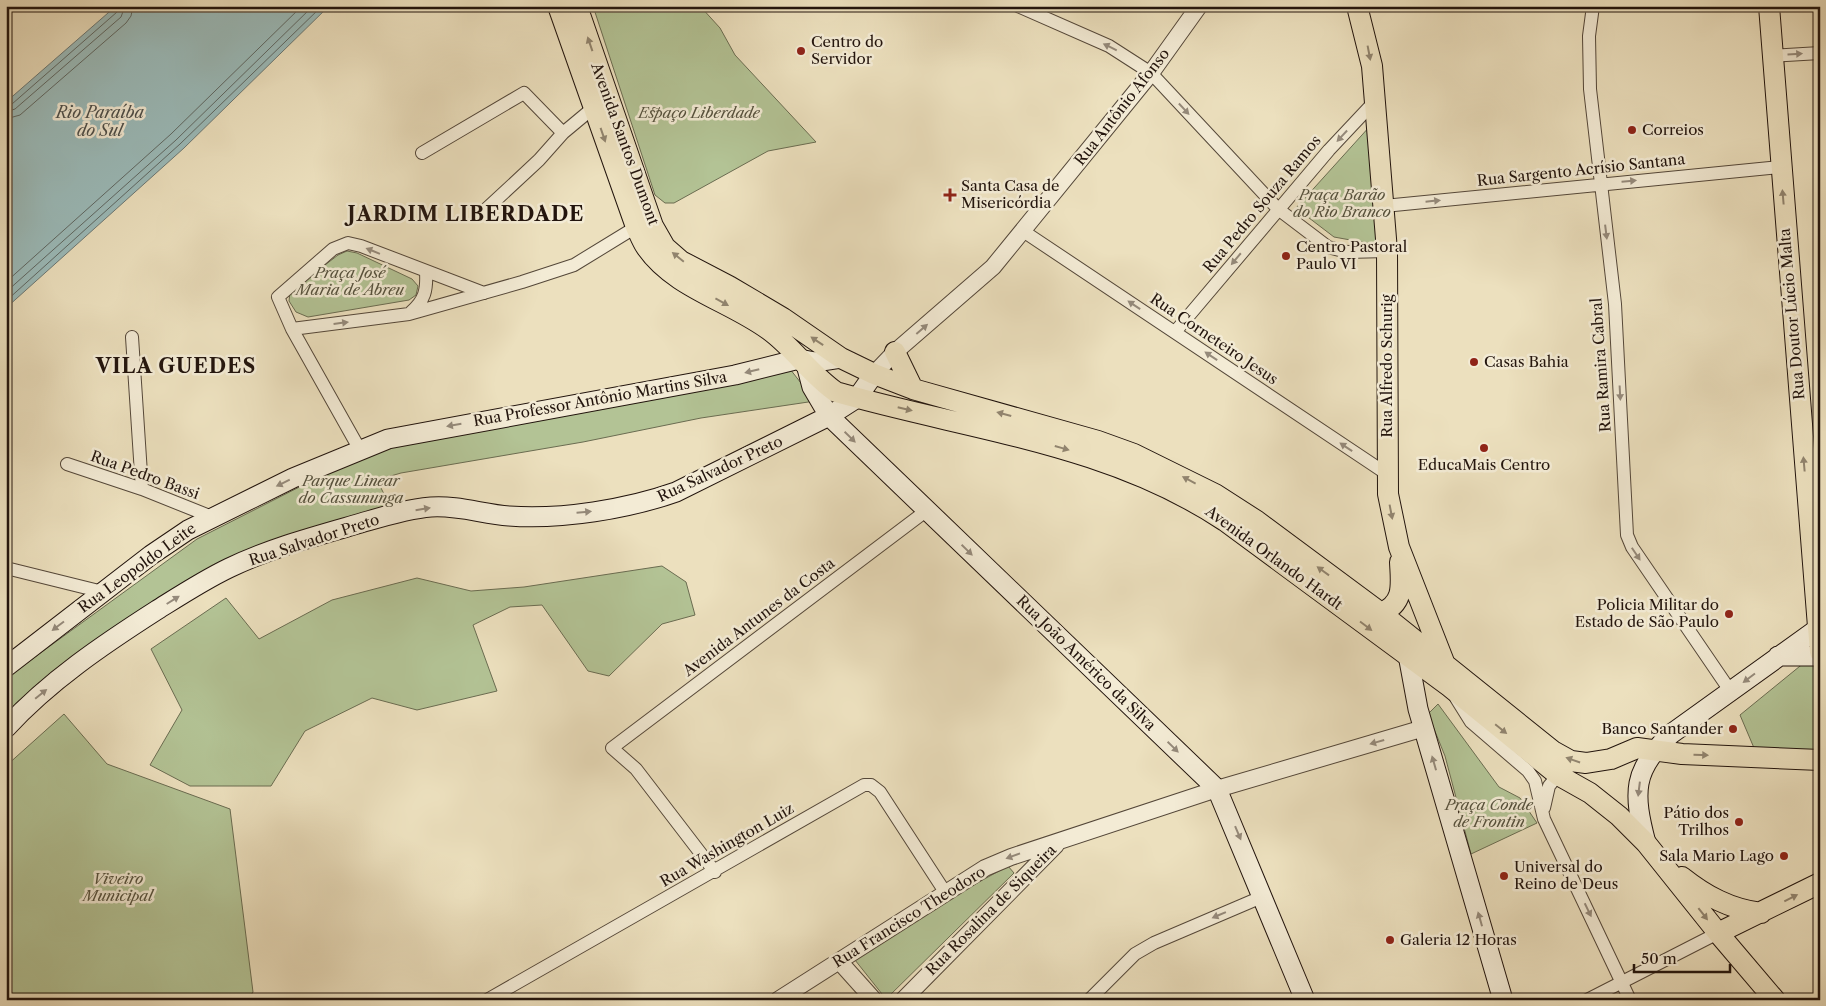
<svg xmlns="http://www.w3.org/2000/svg" width="1826" height="1006" viewBox="0 0 1826 1006" font-family="'Libre Caslon Text',serif">
<style>
.green{fill:#b3c395;stroke:#6a6c51}
.water{fill:#9bbbba;stroke:#6b7875}
.lines{fill:none;stroke-linecap:round;stroke-linejoin:round}
.shore{stroke:#5e6864;stroke-width:1}
.minor-casing{stroke:#544739;stroke-width:14}
.tertiary-casing{stroke:#544739;stroke-width:18}
.secondary-casing{stroke:#22140d;stroke-width:21}
.primary-casing{stroke:#22140d;stroke-width:22}
.minor{stroke:#f3ebd5;stroke-width:12}
.tertiary{stroke:#f3ebd5;stroke-width:16}
.secondary{stroke:#f3ebd5;stroke-width:19}
.primary{stroke:#ece0be;stroke-width:20}
.oneway{fill:#91846e}
.oneway2{fill:#958a7b}
.poi-dot{fill:#8f2418;stroke:#f3ebd5;stroke-width:2}
.labels{text-anchor:middle;stroke-width:5;stroke-linejoin:round;paint-order:stroke}
.poi-label{font-size:15px;fill:#22140d;stroke:#f3ebd5;text-anchor:start}
.street-label{font-size:15px;fill:#22140d;stroke:#f3ebd5}
.park-label{font-size:15px;font-style:italic;fill:#55513d;stroke:#f3ebd5}
.water-label{font-size:16px;font-style:italic;fill:#4c4e4a;stroke:#f3ebd5}
.district-label{font-size:20px;font-weight:bold;letter-spacing:1px;fill:#22140d;stroke:#f3ebd5}
</style>
<rect width="100%" height="100%" fill="#ece0be"/>
<filter id="stains"><feTurbulence type="fractalNoise" baseFrequency=".004" numOctaves="4"/><feColorMatrix values="0 0 0 0 .2 0 0 0 0 .09 0 0 0 0 .02 0 0 0 .5 -.17"/></filter>
<radialGradient id="worn" r=".72"><stop offset=".6" stop-color="#630" stop-opacity="0"/><stop offset="1" stop-color="#630" stop-opacity=".3"/></radialGradient>
<!-- green -->
<path class="green" d="M593 6H700L720 28 735 55 816 142 768 151 674 203H665L655 195Z
M1371 125 1378 245 1334 237 1296 208Z
M347 251 357 253 412 279 418 286 416 295 409 300 308 317 296 312 289 301 290 292 338 255Z
M790 369 815 401 701 418 583 442 401 473 377 480 391 508 229 565 6 722V678L197 539 390 441Z
M662 566 686 582 695 615 662 624 609 676 588 671 542 605 510 607 473 625 497 691 417 710 372 698 305 731 271 786H190L150 765 182 710 151 649 226 598 259 639 332 600 417 578 471 591 524 587Z
M1805 662 1813 664 1814 667 1820 705V752L1757 755 1740 715Z
M1438 704 1499 787 1520 798 1537 823 1471 854 1445 756 1428 714Z
M64 714 107 764 230 809 253 992 248 1000H6V766Z
M1008 866 1014 873 886 999 855 960 950 898Z"/>
<!-- water -->
<path class="water" d="M116 6H329L184 148 6 308V102Z"/>
<g class="lines">
<!-- shore -->
<path class="shore" d="M6 106 12 104 117 12 119 6
M6 112 15 109 121 17 125 6
M6 119 20 115 126 23 131 16 133 6
M6 282 171 134 302 6
M6 292 176 140 313 6
M6 301 180 144 322 6"/>
<defs>
<path id="minor" d="M1018 6 1109 46 1151 73 1278 209 1328 247 1347 252 1387 251
M1593 6 1589 36 1590 89 1615 304 1627 535 1632 547 1731 692
M1771 56 1820 53
M422 153 524 93 563 133
M1384 206 1780 167
M482 213 539 160 563 133 593 108
M1023 231 1387 474
M411 312C425 300 427 290 426 272
M292 329 409 314 522 282 574 265 636 227
M1175 332 1329 150 1376 100
M132 337 142 489
M360 450 292 329 278 297 333 249 348 243 361 246 484 293
M67 464 142 489 212 517
M6 568 103 592
M1456 698 1471 722 1528 771 1535 781 1544 819 1630 1000
M1544 808 1549 786 1558 775
M715 872 636 769 612 748 926 511
M487 1000 864 785H871L880 792 945 892
M1089 1000 1135 954 1154 943 1264 896
M1587 1000 1718 933"/>
<path id="tertiary" d="M874 374 895 352 993 267 1151 73 1199 6
M839 961 874 1000
M778 1000 985 868 1011 857 1217 789 1424 728
M903 1000 1056 845"/>
<path id="secondary" d="M807 368 812 387 829 416 1217 789 1305 1000
M1406 644 1418 709 1503 1000
M1778 656H1820
M6 667 151 555 188 530 293 478 388 439 735 375 799 359 815 362 841 358
M6 728C49 681 104 644 157 610 181 595 204 580 229 568 268 549 312 537 354 525 379 518 405 509 431 507 457 505 483 514 509 516 561 520 628 509 676 492L829 416 857 398 874 374
M1646 843C1633 793 1632 770 1671 734L1820 627"/>
<path id="primary" d="M558 6 636 227C639 233 642 241 646 247 674 288 730 301 769 330 794 348 810 374 836 392 968 430 1108 443 1225 521L1450 687 1558 775 1590 793 1619 816 1646 843 1718 933 1775 1000
M577 6 653 226 665 247 681 261 729 286 783 318 841 358 874 374 913 389 1098 441 1134 454 1215 494 1257 521 1381 613 1553 751 1571 761 1586 763 1611 759 1637 748 1682 754 1820 760
M1357 6 1372 66 1387 251 1388 494 1399 547 1444 662
M1769 6 1820 652
M895 352 913 389
M1381 613C1405 603 1401 584 1400 562
M1682 877C1706 896 1730 909 1761 913
M1718 933 1820 883"/>
</defs>
<!-- minor casing -->
<use href="#minor" class="minor-casing"/>
<!-- tertiary casing -->
<use href="#tertiary" class="tertiary-casing"/>
<!-- secondary casing -->
<use href="#secondary" class="secondary-casing"/>
<!-- primary casing -->
<use href="#primary" class="primary-casing"/>
<!-- minor -->
<use href="#minor" class="minor"/>
<!-- tertiary -->
<use href="#tertiary" class="tertiary"/>
<!-- secondary -->
<use href="#secondary" class="secondary"/>
<!-- primary -->
<use href="#primary" class="primary"/>
</g>
<!-- one-way arrows -->
<defs><path id="oneway-solid" d="M-6-.8H1V-3.2L6.5 0L1 3.2V.8H-6Z" transform="scale(1.25)"/></defs>
<g class="oneway">
<use href="#oneway-solid" transform="translate(590 44) rotate(-109)"/>
<use href="#oneway-solid" transform="translate(1369 53) rotate(79)"/>
<use href="#oneway-solid" transform="translate(603 135) rotate(71)"/>
<use href="#oneway-solid" transform="translate(1783 197) rotate(-95)"/>
<use href="#oneway-solid" transform="translate(678 257) rotate(-141)"/>
<use href="#oneway-solid" transform="translate(722 302) rotate(29)"/>
<use href="#oneway-solid" transform="translate(817 341) rotate(-146)"/>
<use href="#oneway-solid" transform="translate(905 409) rotate(13)"/>
<use href="#oneway-solid" transform="translate(1004 414) rotate(-165)"/>
<use href="#oneway-solid" transform="translate(1062 448) rotate(16)"/>
<use href="#oneway-solid" transform="translate(1804 464) rotate(-95)"/>
<use href="#oneway-solid" transform="translate(1189 480) rotate(-152)"/>
<use href="#oneway-solid" transform="translate(1391 512) rotate(79)"/>
<use href="#oneway-solid" transform="translate(1323 571) rotate(-144)"/>
<use href="#oneway-solid" transform="translate(1366 626) rotate(37)"/>
<use href="#oneway-solid" transform="translate(1501 729) rotate(39)"/>
<use href="#oneway-solid" transform="translate(1701 755) rotate(2)"/>
<use href="#oneway-solid" transform="translate(1573 760) rotate(-161)"/>
<use href="#oneway-solid" transform="translate(1791 898) rotate(-27)"/>
<use href="#oneway-solid" transform="translate(1703 914) rotate(52)"/>
</g>
<g class="oneway2">
<use href="#oneway-solid" transform="translate(1110 47) rotate(-154)"/>
<use href="#oneway-solid" transform="translate(1795 54) rotate(-3)"/>
<use href="#oneway-solid" transform="translate(1184 109) rotate(47)"/>
<use href="#oneway-solid" transform="translate(1342 136) rotate(133)"/>
<use href="#oneway-solid" transform="translate(1629 181) rotate(-5)"/>
<use href="#oneway-solid" transform="translate(1433 201) rotate(-6)"/>
<use href="#oneway-solid" transform="translate(1606 232) rotate(83)"/>
<use href="#oneway-solid" transform="translate(373 251) rotate(-158)"/>
<use href="#oneway-solid" transform="translate(1236 259) rotate(130)"/>
<use href="#oneway-solid" transform="translate(1134 305) rotate(-146)"/>
<use href="#oneway-solid" transform="translate(341 323) rotate(-7)"/>
<use href="#oneway-solid" transform="translate(922 329) rotate(-41)"/>
<use href="#oneway-solid" transform="translate(1211 356) rotate(-146)"/>
<use href="#oneway-solid" transform="translate(752 371) rotate(166)"/>
<use href="#oneway-solid" transform="translate(1620 393) rotate(87)"/>
<use href="#oneway-solid" transform="translate(454 425) rotate(170)"/>
<use href="#oneway-solid" transform="translate(850 437) rotate(44)"/>
<use href="#oneway-solid" transform="translate(1346 447) rotate(-146)"/>
<use href="#oneway-solid" transform="translate(283 483) rotate(154)"/>
<use href="#oneway-solid" transform="translate(423 509) rotate(-9)"/>
<use href="#oneway-solid" transform="translate(584 512) rotate(-5)"/>
<use href="#oneway-solid" transform="translate(967 550) rotate(44)"/>
<use href="#oneway-solid" transform="translate(1636 554) rotate(56)"/>
<use href="#oneway-solid" transform="translate(173 600) rotate(-32)"/>
<use href="#oneway-solid" transform="translate(58 626) rotate(143)"/>
<use href="#oneway-solid" transform="translate(1749 678) rotate(143)"/>
<use href="#oneway-solid" transform="translate(41 694) rotate(-39)"/>
<use href="#oneway-solid" transform="translate(1377 742) rotate(164)"/>
<use href="#oneway-solid" transform="translate(1173 747) rotate(44)"/>
<use href="#oneway-solid" transform="translate(1434 763) rotate(-106)"/>
<use href="#oneway-solid" transform="translate(1639 789) rotate(97)"/>
<use href="#oneway-solid" transform="translate(1238 833) rotate(67)"/>
<use href="#oneway-solid" transform="translate(1013 856) rotate(160)"/>
<use href="#oneway-solid" transform="translate(1588 910) rotate(64)"/>
<use href="#oneway-solid" transform="translate(1219 915) rotate(157)"/>
<use href="#oneway-solid" transform="translate(1480 919) rotate(-106)"/>
</g>
<!-- markers -->
<g class="poi-dot">
<circle cx="801" cy="51" r="5"/>
<circle cx="1632" cy="130" r="5"/>
<path d="M947.5 187.5h5v5h5v5h-5v5h-5v-5h-5v-5h5z"/>
<circle cx="1286" cy="256" r="5"/>
<circle cx="1474" cy="362" r="5"/>
<circle cx="1484" cy="448" r="5"/>
<circle cx="1729" cy="614" r="5"/>
<circle cx="1733" cy="729" r="5"/>
<circle cx="1739" cy="822" r="5"/>
<circle cx="1784" cy="856" r="5"/>
<circle cx="1504" cy="876" r="5"/>
<circle cx="1390" cy="940" r="5"/>
</g>
<g class="labels">
<!-- poi labels -->
<g class="poi-label">
<text x="811" y="47">Centro do<tspan x="811" dy="17">Servidor</tspan></text>
<text x="1642" y="135">Correios</text>
<text x="961" y="191">Santa Casa de<tspan x="961" dy="17">Misericórdia</tspan></text>
<text x="1296" y="252">Centro Pastoral<tspan x="1296" dy="17">Paulo VI</tspan></text>
<text x="1484" y="367">Casas Bahia</text>
<text x="1484" y="470" text-anchor="middle">EducaMais Centro</text>
<text x="1719" y="610" text-anchor="end">Policia Militar do<tspan x="1719" dy="17">Estado de São Paulo</tspan></text>
<text x="1723" y="734" text-anchor="end">Banco Santander</text>
<text x="1729" y="818" text-anchor="end">Pátio dos<tspan x="1729" dy="17">Trilhos</tspan></text>
<text x="1774" y="861" text-anchor="end">Sala Mario Lago</text>
<text x="1514" y="872">Universal do<tspan x="1514" dy="17">Reino de Deus</tspan></text>
<text x="1400" y="945">Galeria 12 Horas</text>
</g>
<!-- street labels -->
<g class="street-label">
<text transform="translate(1122 107) rotate(-52)" y="5">Rua Antônio Afonso</text>
<text transform="translate(625 144) rotate(70)" y="5">Avenida Santos Dumont</text>
<text transform="translate(1581 170) rotate(-6)" y="5">Rua Sargento Acrísio Santana</text>
<text transform="translate(1262 204) rotate(-50)" y="5">Rua Pedro Souza Ramos</text>
<text transform="translate(1792 314) rotate(-95)" y="5">Rua Doutor Lúcio Malta</text>
<text transform="translate(1214 339) rotate(34)" y="5">Rua Corneteiro Jesus</text>
<text transform="translate(1601 365) rotate(-94)" y="5">Rua Ramira Cabral</text>
<text transform="translate(1387 366) rotate(-90)" y="5">Rua Alfredo Schurig</text>
<text transform="translate(600 399) rotate(-10)" y="5">Rua Professor Antônio Martins Silva</text>
<text transform="translate(720 469) rotate(-25)" y="5">Rua Salvador Preto</text>
<text transform="translate(145 475) rotate(20)" y="5">Rua Pedro Bassi</text>
<text transform="translate(314 540) rotate(-18)" y="5">Rua Salvador Preto</text>
<text transform="translate(1274 558) rotate(36)" y="5">Avenida Orlando Hardt</text>
<text transform="translate(137 568) rotate(-36)" y="5">Rua Leopoldo Leite</text>
<text transform="translate(759 617) rotate(-37)" y="5">Avenida Antunes da Costa</text>
<text transform="translate(1086 663) rotate(44)" y="5">Rua João Américo da Silva</text>
<text transform="translate(727 845) rotate(-30)" y="5">Rua Washington Luiz</text>
<text transform="translate(991 910) rotate(-45)" y="5">Rua Rosalina de Siqueira</text>
<text transform="translate(909 917) rotate(-32)" y="5">Rua Francisco Theodoro</text>
</g>
<!-- park labels -->
<g class="park-label">
<text x="699" y="118">Espaço Liberdade</text>
<text x="1342" y="200">Praça Barão<tspan x="1342" dy="17">do Rio Branco</tspan></text>
<text x="350" y="278">Praça José<tspan x="350" dy="17">Maria de Abreu</tspan></text>
<text x="351" y="486">Parque Linear<tspan x="351" dy="17">do Cassununga</tspan></text>
<text x="1489" y="810">Praça Conde<tspan x="1489" dy="17">de Frontin</tspan></text>
<text x="118" y="884">Viveiro<tspan x="118" dy="17">Municipal</tspan></text>
</g>
<!-- water labels -->
<g class="water-label">
<text x="100" y="118">Rio Paraíba<tspan x="100" dy="18">do Sul</tspan></text>
</g>
<!-- district labels -->
<g class="district-label">
<text x="466" y="221">JARDIM LIBERDADE</text>
<text x="176" y="373">VILA GUEDES</text>
</g>
</g>
<!-- margin -->
<rect width="1826" height="1006" fill="none" stroke="#ece0be" stroke-width="25"/>
<rect x="8" y="8" width="1811" height="991" fill="none" stroke="#22140d" stroke-width="2.5"/>
<rect x="12" y="12" width="1801" height="981" fill="none" stroke="#22140d"/>
<!-- scale -->
<path d="M1634 964v8h96v-8" fill="none" stroke="#22140d" stroke-width="2.5"/>
<text x="1641" y="964" font-size="15" fill="#22140d" stroke="#f3ebd5" stroke-width="4" paint-order="stroke">50 m</text>
<rect width="100%" height="100%" filter="url(#stains)"/>
<rect width="100%" height="100%" fill="url(#worn)"/>
</svg>
